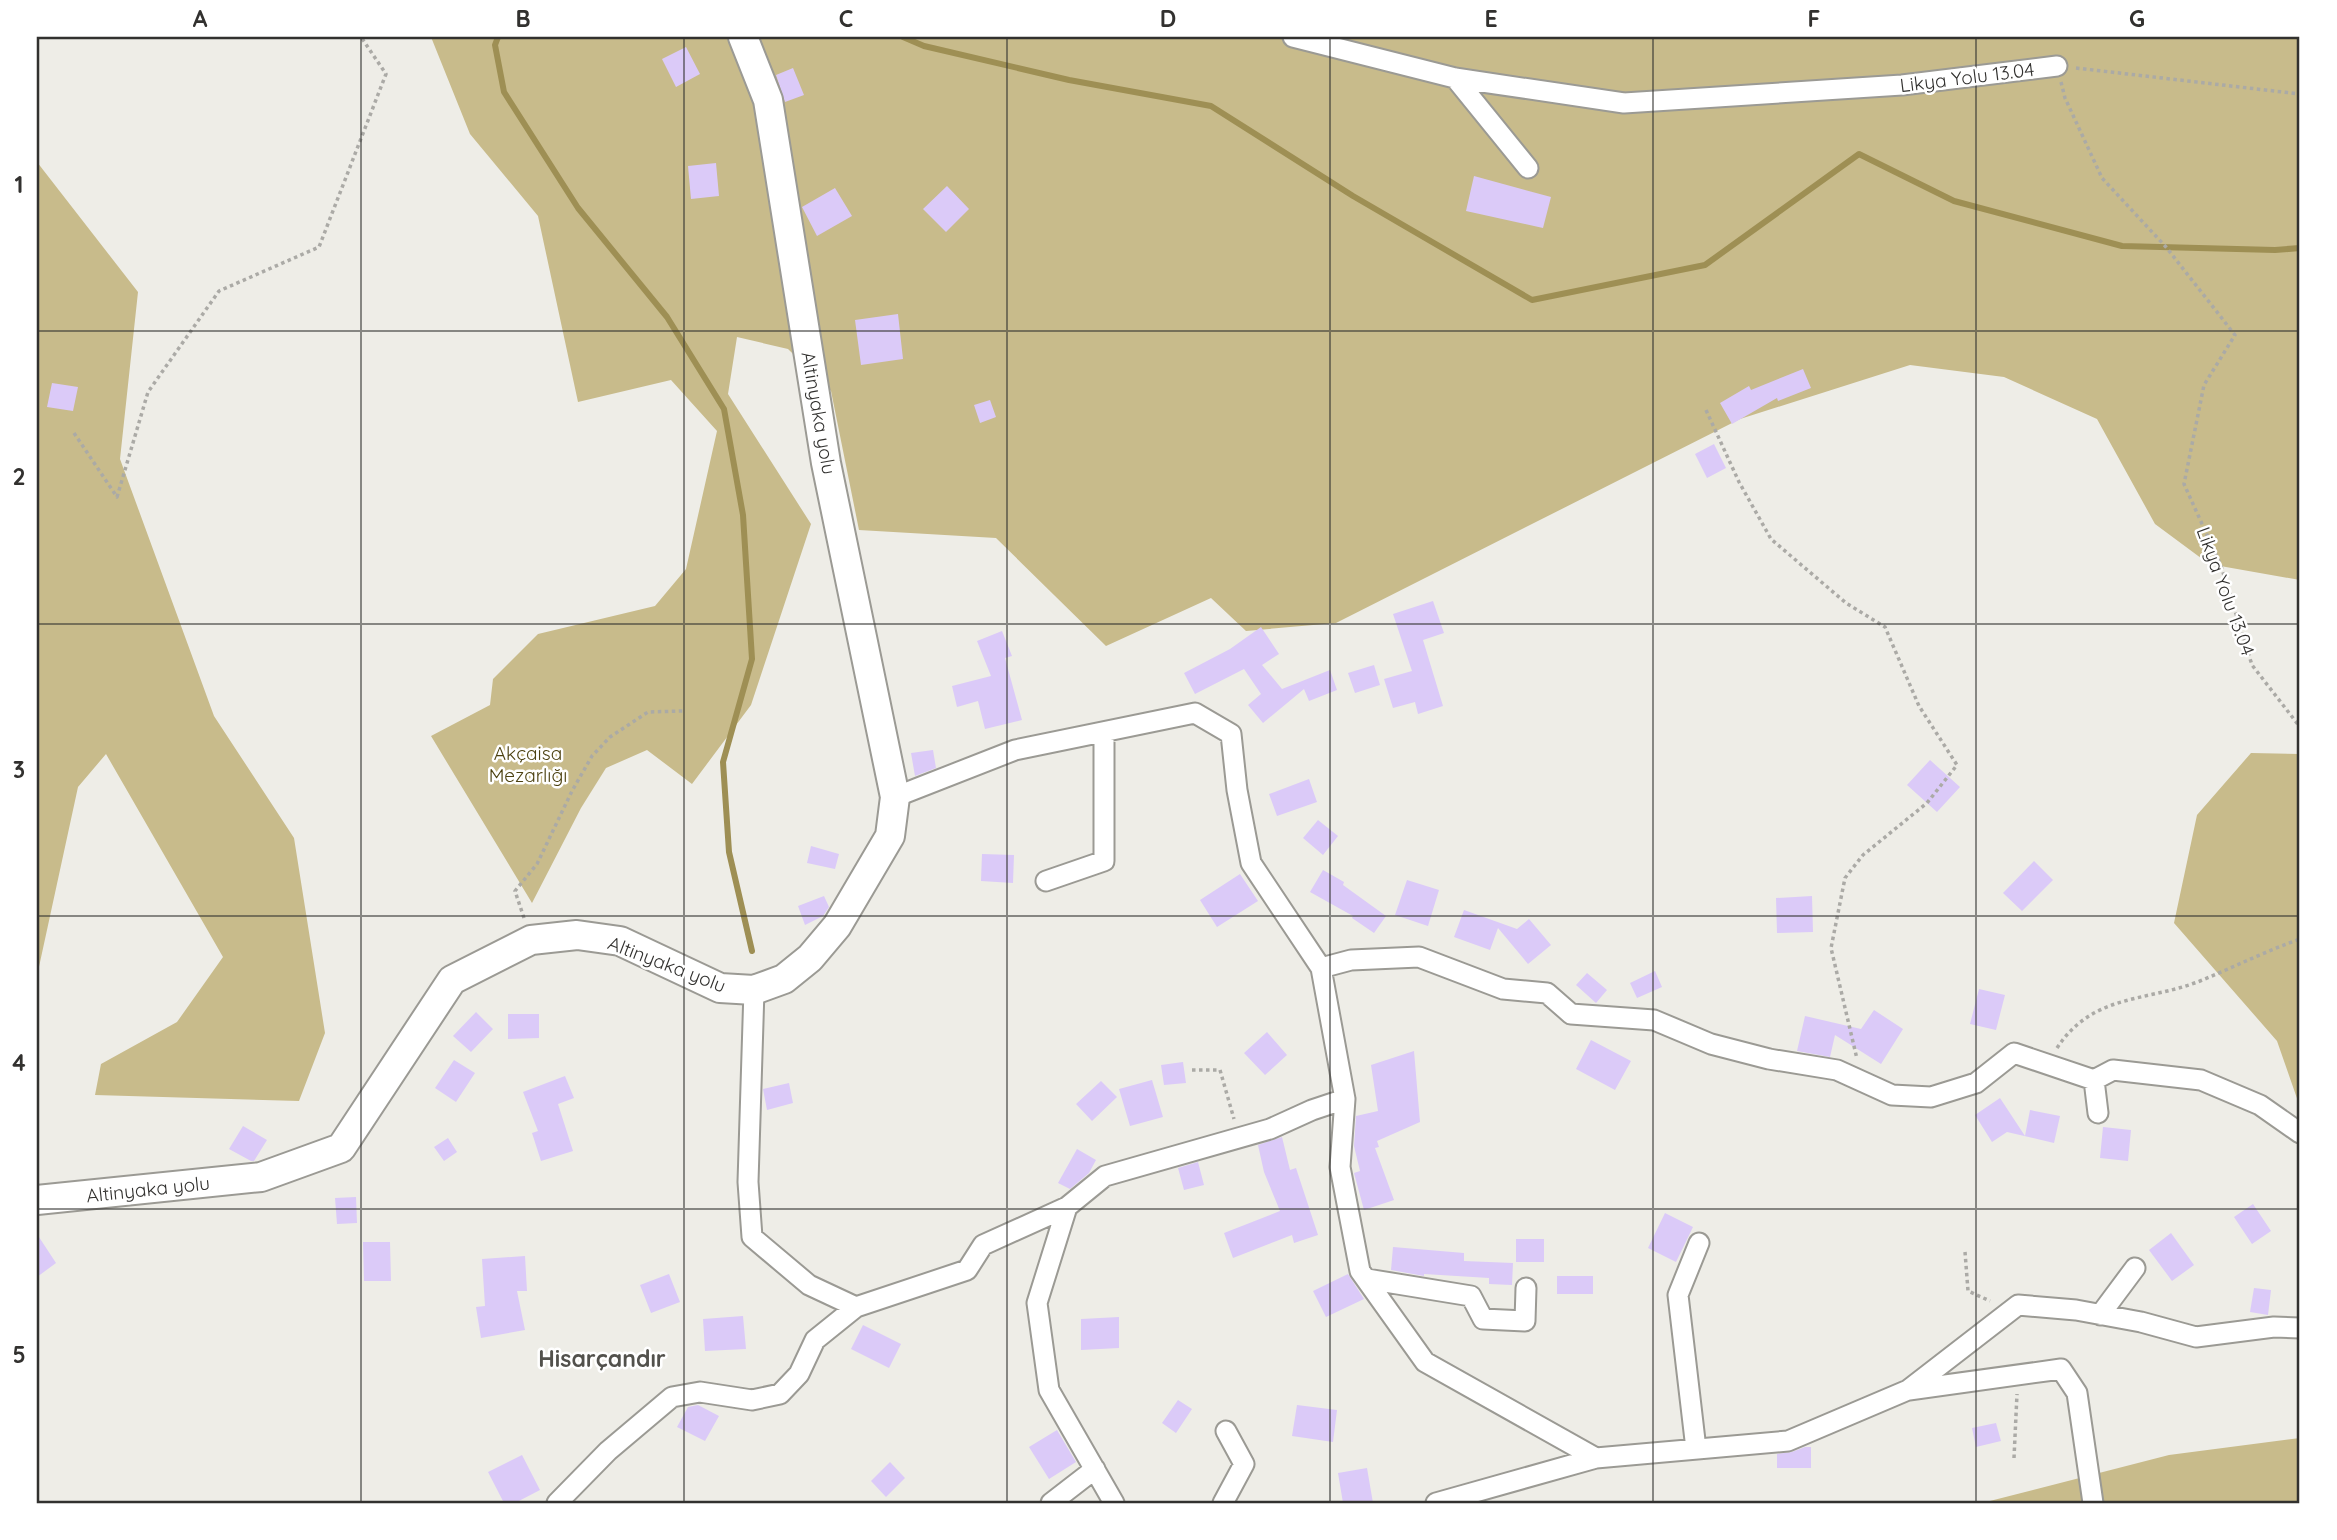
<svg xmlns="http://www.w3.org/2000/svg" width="2337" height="1540" viewBox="0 0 2337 1540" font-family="Quicksand,sans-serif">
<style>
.green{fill:#c8bb8b}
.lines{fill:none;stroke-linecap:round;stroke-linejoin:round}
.stream{stroke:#9e8f54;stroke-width:6}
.building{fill:#dbcaf8}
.street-casing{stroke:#9b9a94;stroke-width:23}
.secondary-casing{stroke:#9b9a94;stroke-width:32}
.path{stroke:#abaaa6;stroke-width:3.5;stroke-dasharray:3.5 3.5;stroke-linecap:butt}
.street{stroke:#fff;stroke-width:19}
.secondary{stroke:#fff;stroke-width:28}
.grid{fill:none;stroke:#32312f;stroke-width:2;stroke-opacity:0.55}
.labels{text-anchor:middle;stroke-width:5;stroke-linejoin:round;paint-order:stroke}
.street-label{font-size:19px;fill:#32312f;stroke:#fff}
.park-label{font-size:19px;fill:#4b400f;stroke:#fff}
.quarter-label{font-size:23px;font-weight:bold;fill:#52514c;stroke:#fff}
.neatline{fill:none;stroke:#32312f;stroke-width:2.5}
.grid-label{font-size:23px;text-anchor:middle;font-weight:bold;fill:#32312f}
</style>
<rect width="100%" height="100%" fill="#eeede7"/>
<!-- green -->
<path class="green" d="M431 37H2300V580L2209 564 2155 524 2097 419 2004 377 1910 365 1740 419 1336 623 1246 631 1211 598 1106 646 996 538 859 530 831 391 788 349 737 337 728 394 811 524 751 705 692 784 647 750 606 768 581 808 532 903 431 736 490 705 493 679 538 634 655 606 686 569 717 431 671 380 578 402 538 216 470 134Z
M37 162 138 292 120 459 214 716 294 838 325 1033 299 1101 95 1095 101 1064 177 1022 223 957 106 754 78 787 37 976Z
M2251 753 2300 754V1107L2277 1041 2174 923 2197 815Z
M2300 1438V1503H1982L2169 1455Z"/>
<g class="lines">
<!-- stream -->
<path class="stream" d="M498 37 495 45 504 92 578 208 667 317 724 409 743 515 752 659 723 762 729 852 752 951
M903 37 924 46 1069 80 1211 106 1353 196 1532 300 1705 265 1859 154 1954 201 2122 246 2275 250 2300 248"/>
</g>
<!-- building -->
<path class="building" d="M686 47 700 74 676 87 662 59Z
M793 68 804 95 785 102 776 75Z
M716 163 719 196 691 199 688 166Z
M1474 176 1551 197 1543 228 1466 211Z
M947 186 969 209 946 232 923 209Z
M835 188 852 216 817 236 802 207Z
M898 314 903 359 861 365 855 320Z
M1803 369 1811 388 1778 401 1777 398 1732 424 1720 403 1749 386 1751 390Z
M52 383 78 387 73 411 47 407Z
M990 400 996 417 980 423 974 405Z
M1714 444 1726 468 1707 478 1695 454Z
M1433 601 1444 633 1423 640 1443 706 1418 714 1415 702 1393 708 1384 679 1412 671 1393 614Z
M1261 627 1279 654 1262 665 1282 689 1330 670 1337 690 1309 701 1304 689 1263 723 1248 705 1261 694 1244 669 1195 694 1184 673 1230 649Z
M1002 631 1012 656 1005 658 1022 720 985 729 978 701 957 707 952 686 991 676 977 641Z
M1374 665 1380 685 1355 693 1348 673Z
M933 750 936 768 915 776 911 753Z
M1930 760 1960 787 1937 812 1907 785Z
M1309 779 1317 802 1277 816 1269 794Z
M1318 820 1338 836 1323 855 1303 838Z
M811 846 839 854 835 869 807 863Z
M982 854 1014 855 1013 883 981 881Z
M2034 861 2053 880 2022 911 2003 893Z
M1323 870 1344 882 1343 885 1386 916 1374 933 1352 918 1353 916 1310 892Z
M1240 874 1258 901 1217 927 1200 900Z
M1407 880 1439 890 1428 926 1395 915Z
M824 896 829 907 823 916 805 925 798 906Z
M1812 896 1813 932 1777 933 1776 898Z
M1464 910 1517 929 1529 919 1551 945 1528 964 1498 928 1490 950 1454 937Z
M1655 971 1662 987 1637 998 1630 983Z
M1587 973 1607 990 1596 1003 1576 985Z
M1979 989 2005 995 1996 1030 1970 1024Z
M1874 1010 1903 1029 1881 1064 1835 1035 1830 1057 1797 1051 1805 1016 1861 1029Z
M476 1012 493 1029 471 1052 453 1036Z
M508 1014H539V1038L508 1039Z
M1267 1032 1287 1055 1265 1075 1244 1053Z
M1591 1040 1631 1061 1615 1090 1576 1069Z
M1414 1051 1420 1122 1377 1141 1379 1147 1375 1148 1394 1200 1364 1210 1354 1173 1360 1171 1354 1146 1356 1116 1378 1111 1371 1065Z
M454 1060 475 1073 456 1102 435 1088Z
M1183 1062 1186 1083 1164 1085 1161 1065Z
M565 1076 574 1098 558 1104 573 1151 541 1161 532 1133 538 1131 523 1092Z
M1152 1080 1163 1117 1130 1126 1119 1089Z
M1101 1081 1117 1097 1092 1121 1076 1104Z
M789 1083 793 1103 767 1110 763 1089Z
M2000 1098 2025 1136 2030 1110 2060 1116 2054 1143 2007 1132 1992 1142 1975 1115Z
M243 1126 267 1140 254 1161H251L229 1149Z
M2103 1127 2131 1130 2128 1161 2100 1158Z
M1282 1137 1290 1170 1296 1168 1318 1235 1294 1243 1292 1235 1233 1258 1224 1233 1280 1211 1264 1172 1258 1145Z
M448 1138 457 1152 444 1161 434 1147Z
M1077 1149 1096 1160 1089 1173 1070 1189 1058 1183Z
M1198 1162 1204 1185 1184 1190 1178 1168Z
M356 1197 357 1223 337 1224 335 1198Z
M2253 1204 2271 1231 2252 1244 2234 1217Z
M1665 1213 1693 1227 1676 1262 1648 1248Z
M2171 1233 2194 1265 2172 1281 2149 1250Z
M37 1234 56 1263 37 1277Z
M1516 1239H1544V1262H1516Z
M363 1242H390L391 1281H364Z
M1393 1247 1464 1253V1261L1513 1263 1512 1285 1489 1284V1278L1424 1274V1276L1391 1270Z
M525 1256 527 1291H517L525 1330 481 1338 476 1307 485 1306 482 1259Z
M669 1274 680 1302 651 1313 640 1285Z
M1348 1274 1364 1299 1326 1317 1313 1291Z
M1557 1276H1593V1294H1557Z
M2254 1288 2271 1290 2268 1315 2250 1312Z
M743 1316 746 1349 705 1351 703 1319Z
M1119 1317V1348L1081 1350V1319Z
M863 1325 901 1344 889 1368 851 1349Z
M1178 1400 1192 1409 1176 1433 1162 1423Z
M698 1405 719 1416 705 1441 677 1427 688 1407Z
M1297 1405 1337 1410 1333 1442 1292 1436Z
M1996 1423 2001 1441 1976 1447 1972 1428Z
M1057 1430 1076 1462 1049 1479 1029 1447Z
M1805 1447H1811V1468H1777V1454L1792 1452Z
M522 1455 540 1490 515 1503H504L488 1472Z
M890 1462 905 1478 886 1497 871 1481Z
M1367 1468 1373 1503H1343L1338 1473Z"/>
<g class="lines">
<defs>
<path id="street" d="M1293 37 1455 78 1624 103 1902 85 2057 66
M1455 78 1528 168
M895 797 1015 750 1195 713 1231 734 1237 790 1251 863 1321 968 1345 1099 1340 1167 1360 1271 1425 1362 1596 1458 1436 1503
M1046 881 1104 861V732
M1321 968 1351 960 1419 957 1503 989 1547 993 1571 1014 1654 1020 1711 1044 1769 1059 1837 1070 1892 1095 1931 1097 1976 1083 2014 1053 2094 1080 2113 1070 2201 1080 2260 1105 2300 1133
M754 990 748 1182 752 1237 809 1285 856 1307
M2094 1080 2098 1113
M1067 1207 1037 1303 1049 1390 1114 1503
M1367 1279 1471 1296 1483 1319 1525 1321 1526 1288
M2100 1315 2135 1268
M1909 1390 2061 1369 2077 1393 2093 1503
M1696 1449 1678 1295 1699 1243
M1596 1458 1788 1441 1908 1390 2018 1305 2076 1310 2141 1322 2196 1337 2274 1327 2300 1328
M557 1503 608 1451 672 1397 700 1392 752 1400 780 1394 799 1374 815 1340 856 1307 967 1270 983 1245 1067 1207 1105 1176 1270 1129 1312 1110 1345 1099
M1051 1503 1095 1469
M1223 1503 1244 1464 1226 1431"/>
<path id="secondary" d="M37 1200 261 1177 341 1148 452 980 531 940 577 935 620 941 720 988 754 990 784 979 810 958 837 926 890 836 895 797 826 463 768 100 743 37"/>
</defs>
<!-- street casing -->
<use href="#street" class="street-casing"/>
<!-- secondary casing -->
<use href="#secondary" class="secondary-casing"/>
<!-- path -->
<path class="path" d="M2076 68 2300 94
M2061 82 2065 98 2102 178 2166 247 2235 335 2204 385 2184 484 2221 566 2252 665 2300 727
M1706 410 1739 482 1771 539 1846 603 1885 627 1919 706 1957 765 1927 803 1863 855 1845 878 1831 948 1857 1059
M74 433 117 497 148 392 219 291 319 247 386 74 361 37
M524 918 515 891 537 864 572 791 592 756 610 737 648 712 683 711
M2057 1048C2093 993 2147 1002 2200 981 2234 967 2266 951 2300 939
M1192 1070H1220L1234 1119
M1965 1252 1968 1291 1990 1301
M2014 1458 2017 1394"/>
<!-- street -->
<use href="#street" class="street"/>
<!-- secondary -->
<use href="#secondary" class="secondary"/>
</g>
<!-- grid -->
<path class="grid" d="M361 37V1503M684 37V1503M1007 37V1503M1330 37V1503M1653 37V1503M1976 37V1503M37 331H2300M37 624H2300M37 916H2300M37 1209H2300"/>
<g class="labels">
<!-- street labels -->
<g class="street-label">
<text transform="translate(1967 77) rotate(-7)" y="7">Likya Yolu 13.04</text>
<text transform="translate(819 413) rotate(80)" y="7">Altinyaka yolu</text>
<text transform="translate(2226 591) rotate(70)" y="7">Likya Yolu 13.04</text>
<text transform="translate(667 964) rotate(21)" y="7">Altinyaka yolu</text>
<text transform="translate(148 1189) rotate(-6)" y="7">Altinyaka yolu</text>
</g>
<!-- park labels -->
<g class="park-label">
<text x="528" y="760">Akçaisa<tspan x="528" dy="22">Mezarlığı</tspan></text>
</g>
<!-- quarter labels -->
<g class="quarter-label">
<text x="602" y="1367">Hisarçandır</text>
</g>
</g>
<!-- border -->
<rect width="2337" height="1540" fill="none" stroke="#ffffff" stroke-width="77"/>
<rect x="38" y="38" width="2260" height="1464" class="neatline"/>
<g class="grid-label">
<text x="200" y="27">A</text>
<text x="523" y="27">B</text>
<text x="846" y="27">C</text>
<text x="1168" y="27">D</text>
<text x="1491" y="27">E</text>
<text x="1814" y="27">F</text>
<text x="2137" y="27">G</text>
<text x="19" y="193">1</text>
<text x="19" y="485">2</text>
<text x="19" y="778">3</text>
<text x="19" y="1071">4</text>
<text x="19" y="1363">5</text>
</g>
</svg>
